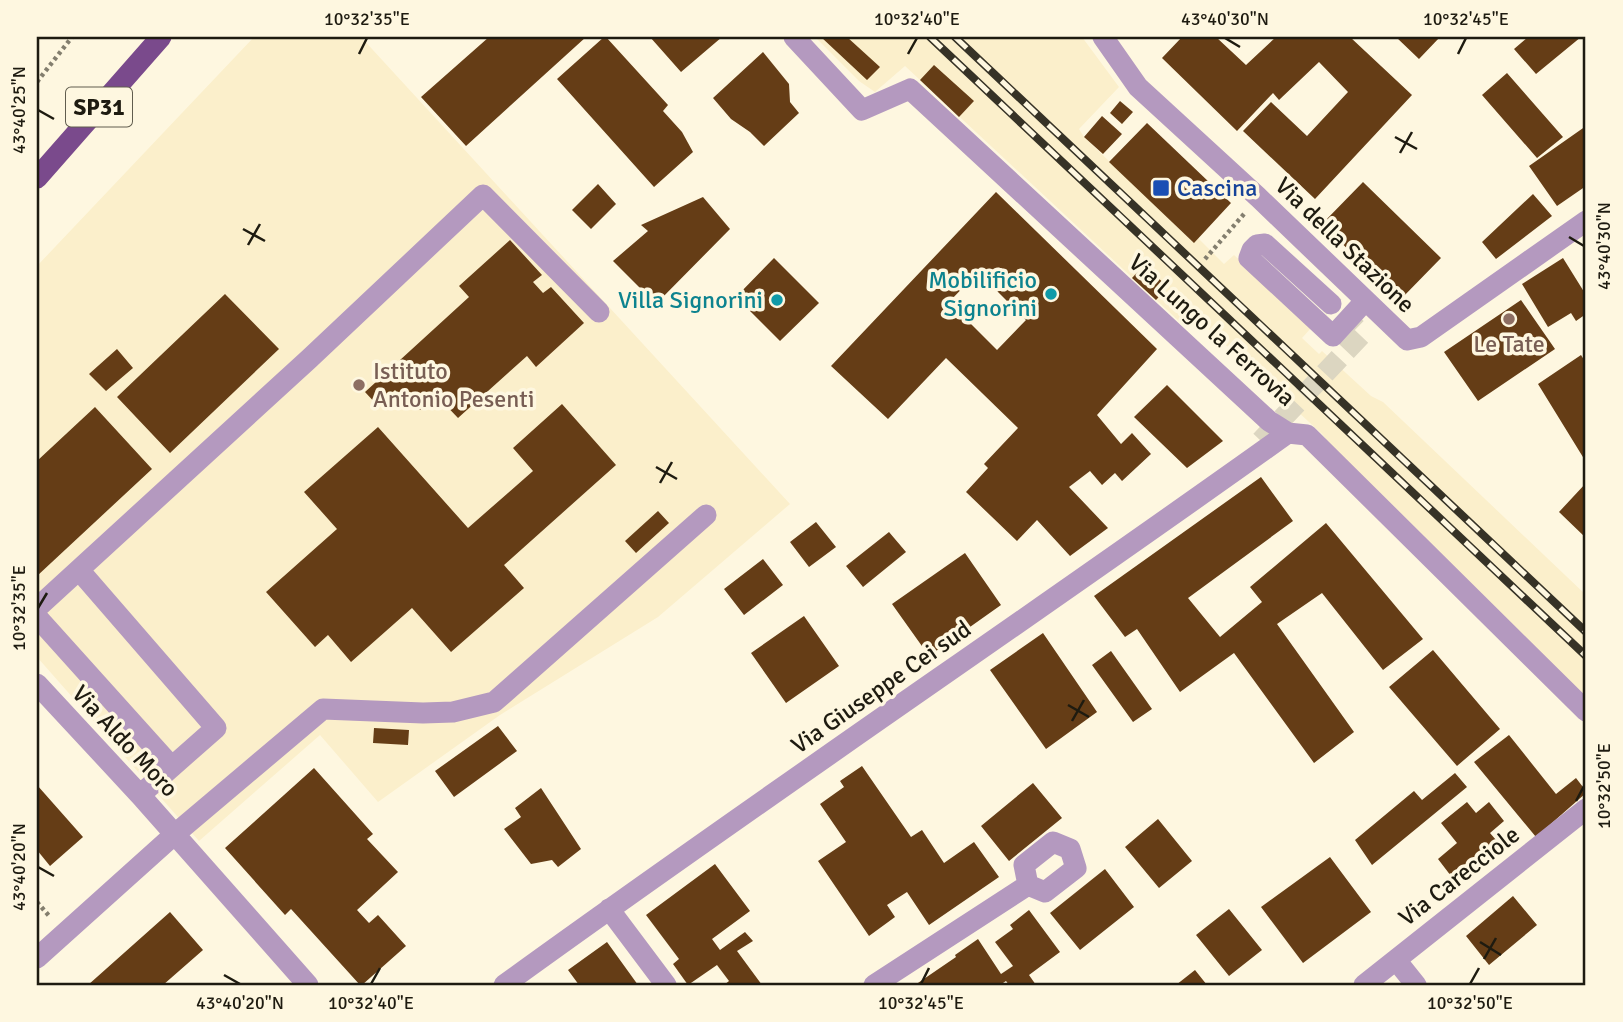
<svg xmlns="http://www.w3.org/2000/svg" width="1623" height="1022" viewBox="0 0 1623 1022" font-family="Signika,sans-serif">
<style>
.built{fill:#fbefcb}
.building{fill:#653d16;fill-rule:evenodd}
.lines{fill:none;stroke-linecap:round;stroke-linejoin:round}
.minor-tunnel{stroke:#dcd6c1;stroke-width:21;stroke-dasharray:21 10;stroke-linecap:butt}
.path{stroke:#837e6e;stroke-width:4.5;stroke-dasharray:3.5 3.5;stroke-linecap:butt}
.minor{stroke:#b499bf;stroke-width:21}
.major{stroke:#7a4a8c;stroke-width:21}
.rail-casing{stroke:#363226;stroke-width:8}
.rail{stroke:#fef7e0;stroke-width:5;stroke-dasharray:16;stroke-linecap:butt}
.ticks{fill:none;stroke:#1e1b10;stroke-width:2.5}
.transit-dot{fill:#1a4fb4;stroke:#fef7e0;stroke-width:2.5}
.culture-dot{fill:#0f9aa8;stroke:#fef7e0;stroke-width:2.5}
.education-dot{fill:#8d6e63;stroke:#fef7e0;stroke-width:2.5}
.labels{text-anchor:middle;stroke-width:7;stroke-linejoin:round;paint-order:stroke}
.shield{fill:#fef7e0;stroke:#615d4e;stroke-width:2}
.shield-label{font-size:23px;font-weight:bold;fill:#1e1b10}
.transit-label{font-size:24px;fill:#164399;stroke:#fef7e0;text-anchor:start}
.street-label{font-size:24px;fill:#1e1b10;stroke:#fef7e0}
.culture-label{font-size:24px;fill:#0d838f;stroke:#fef7e0;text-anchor:end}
.education-label{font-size:24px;fill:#785e54;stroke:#fef7e0}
.neatline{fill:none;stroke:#1e1b10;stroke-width:2.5}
.ticks-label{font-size:18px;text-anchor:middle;fill:#1e1b10}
</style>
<rect width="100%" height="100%" fill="#fef7e0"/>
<!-- built -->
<path class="built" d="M254 37H361L790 504 658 617 500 715 378 802 320 735 199 841 37 657V266Z
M815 37H1082L1119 87 1079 129 1084 137 1193 242 1198 238 1224 264 1234 255 1312 327 1302 338 1319 354 1322 351 1371 396 1383 402 1586 595V698L1342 461 1322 434 1192 314 1181 323 905 66 875 92 859 81Z"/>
<!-- building -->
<path class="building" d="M489 37H586L466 146 421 97Z
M604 37H606L668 105 663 111 682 132 693 152 654 187 557 79Z
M650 37H722L681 72Z
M821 37H847L880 67 867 80Z
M1182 37H1216L1246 65 1276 37H1350L1412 95 1315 199 1243 131 1271 102 1307 136 1348 92 1319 62 1279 100 1273 93 1237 131 1162 58Z
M1396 37H1440L1419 59Z
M1528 37H1581L1536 74 1514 49Z
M763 52 789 84 790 102 799 113 764 146 750 132 731 119 713 98Z
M934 65 974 101 959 117 920 80Z
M1507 73 1563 137 1537 158 1482 95Z
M1120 101 1133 112 1122 124 1110 113Z
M1102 116 1122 134 1103 154 1084 137Z
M1147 123 1231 203 1194 243 1109 162Z
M1586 126V186L1557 206 1529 166Z
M1363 182 1441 258 1400 300 1322 224Z
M598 184 616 204 591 229 572 210Z
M996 192 1157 349 1097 415 1121 444 1132 433 1151 454 1122 481 1115 473 1102 485 1090 471 1069 487 1108 528 1070 556 1037 520 1017 541 966 492 988 468 984 464 1018 428 946 358 888 419 831 366ZM978 272 1026 320 997 350 949 302Z
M1533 194 1552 216 1496 259 1482 242Z
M703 197 730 229 656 304 613 261 648 231 641 225Z
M510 240 542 275 533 282 543 293 551 287 584 323 536 367 527 356 458 418 437 396 420 410 407 396 403 399 395 390 378 406 365 392 469 297 459 286Z
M774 258 819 303 780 341 736 297Z
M1563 258 1586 295V314L1576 321 1571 313 1548 327 1522 284Z
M1144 265 1168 287 1156 300 1132 278Z
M225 294 279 349 170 453 117 397Z
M1521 300 1555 349 1478 401 1444 352Z
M117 349 133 368 106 391 89 374Z
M1581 355 1586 363V462L1538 384Z
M1167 385 1223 441 1187 468 1134 417Z
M562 404 616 465 504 565 524 588 451 652 412 608 351 662 328 635 315 647 266 592 337 529 304 492 378 427 468 528 533 471 513 448Z
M95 407 152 469 37 576V461Z
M1261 477 1293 521 1188 598 1220 637 1262 602 1250 587 1326 523 1423 639 1383 670 1322 593 1277 624 1354 732 1314 763 1234 653 1180 692 1137 629 1125 637 1094 596Z
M1586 483V538L1559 512Z
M658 511 669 523 636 553 625 541Z
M816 522 836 547 809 567 790 542Z
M889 532 906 552 863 587 846 566Z
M965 553 1001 605 929 656 892 604Z
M763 559 783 585 744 615 724 589Z
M804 616 839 666 786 703 751 653Z
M1043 633 1097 712 1046 749 990 670Z
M1433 650 1500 729 1457 766 1389 687Z
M1111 651 1152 709 1133 722 1092 665Z
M498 726 517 751 454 797 435 771Z
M374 728 409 730 408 745 373 743Z
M1509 735 1556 794 1576 778 1586 791V793L1536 837 1474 762Z
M862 766 911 837 922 830 944 863 974 842 999 877 929 925 907 892 887 905 895 917 869 936 818 861 846 842 820 804 844 787 840 781Z
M314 768 373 834 367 839 398 872 357 910 369 923 378 915 406 946 362 985H360L291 909 285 915 225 848Z
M1455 773 1467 787 1372 865 1355 840 1414 791 1422 800Z
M1033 783 1062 818 1009 861 981 826Z
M37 785 83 837 50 866 37 850Z
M541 788 581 849 558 867 552 860 531 864 504 829 521 817 515 808Z
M1467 802 1476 813 1489 802 1504 821 1490 833 1496 840 1451 876 1438 859 1457 843 1441 823Z
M1158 819 1192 861 1159 888 1125 847Z
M1330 857 1371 912 1303 963 1261 907Z
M715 864 750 911 712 939 720 950 745 932 753 941 737 951 762 985H724L729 981 717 965 688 985 673 964 679 959 646 915Z
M1105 869 1134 907 1080 950 1050 913Z
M1513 896 1537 925 1489 965 1466 936Z
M1229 909 1262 950 1229 976 1196 935Z
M1029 910 1060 952 1029 975 1036 985H1009L1006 981 1000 985H915L956 957 955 955 978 939 1001 974 1013 966 995 942 1013 929 1010 925Z
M170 912 203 950 163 985H88Z
M607 942 638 985H579L568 970Z
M1195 970 1207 985H1176Z"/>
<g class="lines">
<!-- minor-tunnel -->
<path class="minor-tunnel" d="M1261 441 1362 334 1331 304"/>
<!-- path -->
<path class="path" d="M37 82 72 37
M1205 259 1244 214
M37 902 50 917"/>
<!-- minor -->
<path class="minor" d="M794 37 862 110 910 89 1269 421 1288 433 1307 435 1586 711
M1103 37 1138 87 1258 197 1407 340 1421 337 1586 221
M1331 304 1265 244 1257 245 1252 250 1249 258 1333 336 1365 301
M79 570 216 728 140 795
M37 608 309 359 483 195 599 312
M37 617 172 767
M37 684 140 795 308 985
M1053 842 1070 849 1076 868 1045 892 1028 885 1024 865Z
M609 909 666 985
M37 958 175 834 323 709 423 713 453 712 494 702 706 515
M1396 960 1416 985
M504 985C763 797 1028 619 1288 433
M874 985 1028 885
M1364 985 1586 809"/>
<!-- major -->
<path class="major" d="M37 178 161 37"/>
<defs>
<path id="rail" d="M930 37 1586 656
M955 37 1586 632"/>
</defs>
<!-- rail casing -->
<use href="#rail" class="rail-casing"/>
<!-- rail -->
<use href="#rail" class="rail"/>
</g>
<!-- ticks -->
<path class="ticks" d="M1225 38 1240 47M359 54 367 38M908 54 917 38M1458 54 1466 38M38 110 54 119M1395 137 1417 149M1400 153 1412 132M243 229 265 241M1569 237 1584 246M248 245 260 224M656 467 677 479M660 483 672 462M38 608 47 593M1068 705 1089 717M1072 721 1084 700M1576 801 1584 786M38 867 54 876M1480 942 1501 955M1484 959 1496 938M224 975 240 984M371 984 380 968M921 984 929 968M1470 984 1479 968"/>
<!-- markers -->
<rect class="transit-dot" x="1152" y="179" width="18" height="18" rx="3.5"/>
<g class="culture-dot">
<circle cx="1051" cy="294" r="7"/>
<circle cx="777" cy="300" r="7"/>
</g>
<g class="education-dot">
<circle cx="1509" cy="319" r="7"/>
<circle cx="359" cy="385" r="7"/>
</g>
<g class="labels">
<!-- shield labels -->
<rect class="shield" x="66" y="87.5" width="66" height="39" rx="5"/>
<g class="shield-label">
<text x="99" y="115">SP31</text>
</g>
<!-- transit labels -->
<g class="transit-label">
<text x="1177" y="196">Cascina</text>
</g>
<!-- street labels -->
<g class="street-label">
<text transform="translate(1345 245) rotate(44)" y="8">Via della Stazione</text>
<text transform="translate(1212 330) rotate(42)" y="8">Via Lungo la Ferrovia</text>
<text transform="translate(881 687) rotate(-35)" y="8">Via Giuseppe Cei sud</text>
<text transform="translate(125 741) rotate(47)" y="8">Via Aldo Moro</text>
<text transform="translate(1459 876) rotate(-38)" y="8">Via Carecciole</text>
</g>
<!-- culture labels -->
<g class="culture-label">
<text x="1037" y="288">Mobilificio<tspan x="1037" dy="28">Signorini</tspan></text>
<text x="763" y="308">Villa Signorini</text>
</g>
<!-- education labels -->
<g class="education-label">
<text x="1509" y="352">Le Tate</text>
<text x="373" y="379" text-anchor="start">Istituto<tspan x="373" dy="28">Antonio Pesenti</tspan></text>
</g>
</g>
<!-- border -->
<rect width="1623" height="1022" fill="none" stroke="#fef7e0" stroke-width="77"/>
<rect x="38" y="38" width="1546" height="946" class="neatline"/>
<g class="ticks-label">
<text x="367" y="25">10°32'35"E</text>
<text x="917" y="25">10°32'40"E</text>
<text x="1225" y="25">43°40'30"N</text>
<text x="1466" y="25">10°32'45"E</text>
<text transform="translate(19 110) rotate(-90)" y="6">43°40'25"N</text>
<text transform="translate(1604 246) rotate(-90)" y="6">43°40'30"N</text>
<text transform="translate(19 608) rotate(-90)" y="6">10°32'35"E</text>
<text transform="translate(1604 786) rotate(-90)" y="6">10°32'50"E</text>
<text transform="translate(19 867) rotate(-90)" y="6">43°40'20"N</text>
<text x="240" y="1009">43°40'20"N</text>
<text x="371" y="1009">10°32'40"E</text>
<text x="921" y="1009">10°32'45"E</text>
<text x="1470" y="1009">10°32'50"E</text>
</g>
</svg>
